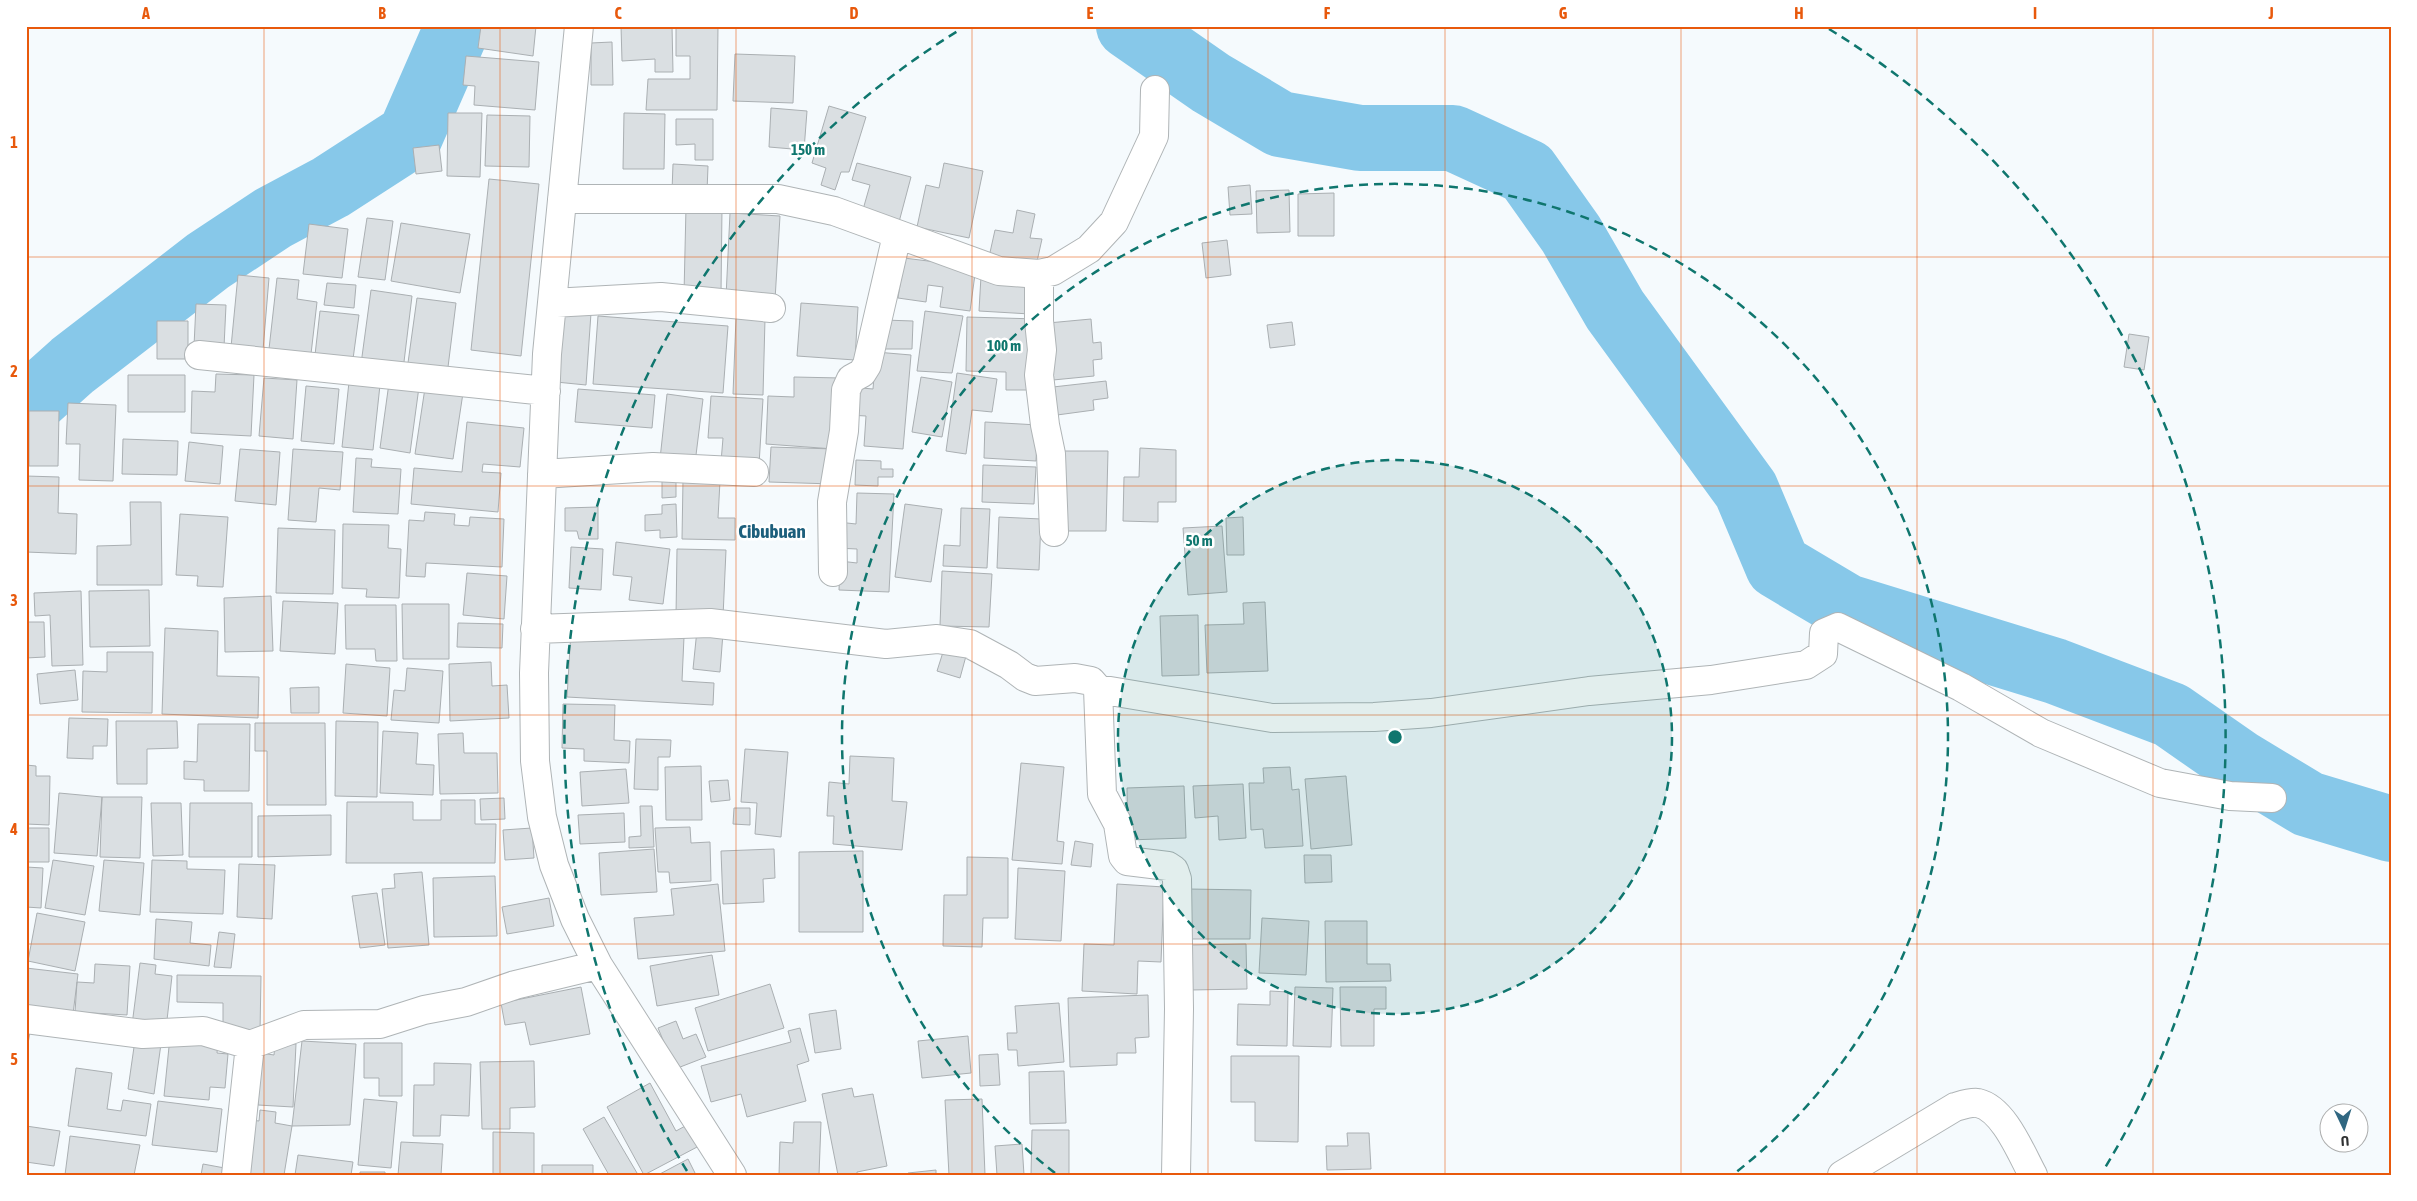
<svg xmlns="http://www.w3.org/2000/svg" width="2417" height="1201" viewBox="0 0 2417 1201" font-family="'Asap Condensed',sans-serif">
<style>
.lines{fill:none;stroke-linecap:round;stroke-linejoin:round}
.river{stroke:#87c8e9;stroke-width:66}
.building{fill:#dadfe2;stroke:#aaafb2}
.minor-casing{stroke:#afb4b6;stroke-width:30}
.minor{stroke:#fff;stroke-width:28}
.grid{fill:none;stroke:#e8590c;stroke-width:1;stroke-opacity:0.55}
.ring{fill:none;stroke:#0f766e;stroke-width:2.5;stroke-dasharray:9 6}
.labels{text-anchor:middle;stroke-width:5;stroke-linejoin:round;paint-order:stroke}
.quarter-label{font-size:19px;font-weight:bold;fill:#1d5f7c;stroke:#fff}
.centre{fill:#0f766e;stroke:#fff;stroke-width:2.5}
.ring-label{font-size:15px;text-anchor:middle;font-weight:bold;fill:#0f766e;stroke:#fff;stroke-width:5;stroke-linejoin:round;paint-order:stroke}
.neatline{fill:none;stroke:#e8590c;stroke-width:2}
.grid-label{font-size:16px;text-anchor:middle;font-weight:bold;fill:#e8590c}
</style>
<rect width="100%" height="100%" fill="#f5fafd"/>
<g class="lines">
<!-- river -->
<path class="river" d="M1129 26 1211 83 1280 124 1360 138H1453L1527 172 1571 234 1615 310 1746 490 1778 566 1847 607 2055 671 2171 715 2240 763 2308 804 2391 829
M26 407 73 365 208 261 273 218 331 187 410 136 458 26"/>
</g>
<!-- building -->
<path class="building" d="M481 26H536L533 56 478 48Z
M621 26H672L673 72H655V59L622 61Z
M676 26H718L717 110H646L648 79H690V56H676Z
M612 42 613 85H591V43Z
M735 54 795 56 793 103 733 101Z
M466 56 539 62 535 110 474 105 475 86 463 85Z
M829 106 866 117 849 172H841L835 190 821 185 826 168 812 163Z
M771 108 807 111 804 150 769 147Z
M448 113H482L480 177 447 176Z
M624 113 665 114 664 169H623Z
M487 115 530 116 529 167 485 166Z
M676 119H713V160H695V144L676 145Z
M439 145 442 171 416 174 413 148Z
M857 163 911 177 899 222 862 213 870 185 852 180Z
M944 163 983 171 969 238 917 227 926 185 939 188Z
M673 164 708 166 707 192 672 191Z
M489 179 539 184 521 356 471 350Z
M1250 185 1252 214 1230 215 1228 187Z
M1289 190 1290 232 1257 233 1256 191Z
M1334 193V236H1298V194Z
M686 207 722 208 721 294H684Z
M1017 210 1035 214 1030 238 1042 239 1036 266 989 257 995 230 1013 233Z
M730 213 780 216 775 300 726 297Z
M367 218 393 221 385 280 358 277Z
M401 223 470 234 460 293 391 281Z
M309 224 348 229 342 278 303 274Z
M1227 240 1231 275 1206 278 1202 243Z
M904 258 976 267 970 311 940 307 943 287 928 285 926 302 898 298Z
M238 275 269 278 263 350 231 347Z
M981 276 1032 279 1030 314 979 311Z
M277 278 299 280 297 299 317 302 311 354 269 349Z
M327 283 356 285 354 308 324 305Z
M371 290 412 296 403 370 361 364Z
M417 298 456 303 447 375 407 370Z
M801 303 858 307 855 360 797 356Z
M196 304 226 305 224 347 194 346Z
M320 311 359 315 353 359 315 355Z
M562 311 591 313 586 385 556 382Z
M925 311 963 316 952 373 917 371Z
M598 316 728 326 723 393 593 384Z
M967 317 1037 319 1035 390H1006V372L966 371Z
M736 318 765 319 763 395 733 394Z
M1091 319 1093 343 1101 342 1102 359 1093 360 1094 376 1053 380 1048 323Z
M884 320 913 321 912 349H883Z
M157 321H188V359H157Z
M1292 322 1295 345 1270 348 1267 325Z
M2129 334 2149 337 2144 370 2124 367Z
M876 352 911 355 903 449 864 446 866 416 849 415 851 387 873 389Z
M957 373 997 379 992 412 972 410 966 454 946 451Z
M216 374 254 375 251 436 191 433 192 391 215 392Z
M128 375H185V412H128Z
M794 377 841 378 834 449 766 444 768 396 794 397Z
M921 377 952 382 942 437 912 432Z
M264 378 297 380 293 439 259 436Z
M1106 381 1108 398 1093 400 1094 410 1057 415 1053 387Z
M349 382 380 385 373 450 342 447Z
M389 383 419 387 410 453 380 448Z
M306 386 339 389 334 444 301 441Z
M425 388 463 393 453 459 415 454Z
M578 389 655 395 652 428 575 422Z
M667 394 703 399 695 463 660 459Z
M711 396 763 399 759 465 721 462 723 438H708Z
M68 403 116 405 113 481 79 480 80 444H66Z
M29 411H59L58 466H29Z
M467 422 524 428 520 467 483 464 482 472 501 473 498 512 411 504 414 468 462 472Z
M985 422 1038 425 1036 461 984 458Z
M123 439 178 441 177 475 122 474Z
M189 442 223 446 220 484 185 481Z
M771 447 834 449 833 484 769 482Z
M1140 448 1176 450V502H1158V522L1123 521 1124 477H1139Z
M240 449 280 452 276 505 235 501Z
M293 449 343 452 340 490 319 488 316 522 288 520Z
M1063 451H1108L1106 531H1062Z
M356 458 372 459 371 467 401 469 398 514 353 512Z
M856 460 881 461V469H893V477H878V486L855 485Z
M983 465 1036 467 1034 504 982 502Z
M676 475V497L662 498V476Z
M26 476 59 477 58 513 77 514 76 554 26 552Z
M683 480 720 481 718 518H735V540L682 539Z
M857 493 894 494 889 592 839 590 840 561 857 563V549L836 548 838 522 856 524Z
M130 502H161L162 585H97V546L131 545Z
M676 504 677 537 660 538V530L645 531V515L662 514V505Z
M905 504 942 509 931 582 895 577Z
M598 507V539H579L577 531H565V508Z
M961 508 990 509 987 568 943 566 944 545 960 546Z
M425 512 455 514 454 525 469 526 470 517 504 519 502 567 426 563 425 577 406 576 409 520 424 521Z
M180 514 228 517 223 587 197 586 198 576 176 575Z
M999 517 1041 519 1039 570 997 568Z
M1243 517 1244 555H1227L1226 518Z
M343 524 389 525 388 548 401 549 399 598 366 597 367 589 342 588Z
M1222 526 1227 592 1188 595 1183 528Z
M278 528 335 530 333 594 276 593Z
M616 542 670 549 663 604 629 600 632 577 613 575Z
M571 547 603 549 601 590 569 588Z
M677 549 726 550 723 617 676 616Z
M942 571 992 574 989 627 940 626Z
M467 573 507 576 504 619 463 615Z
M149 590 150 646 90 647 89 591Z
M81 591 83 665 52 666 50 615 35 616 34 593Z
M271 596 273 651 225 652 224 598Z
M283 601 338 603 335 654 280 651Z
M1265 602 1268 671 1207 673 1205 625 1244 624 1243 603Z
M402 604H449V659H403Z
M345 605H396L397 661H376L375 649H346Z
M1198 615 1199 675 1162 676 1160 616Z
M26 622H44L45 657 26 658Z
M458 623 503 624 502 648 457 647Z
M165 628 218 631 217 676 259 677 258 718 162 714Z
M697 630 723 633 720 672 693 669Z
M571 631 684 637 682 681 714 683 713 705 567 697Z
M944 649 966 656 960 678 937 671Z
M107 652H153L152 713 82 712 83 671 107 672Z
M491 662 492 686 507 685 509 718 450 721 449 664Z
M346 664 390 668 387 716 343 713Z
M407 668 443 671 439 723 391 720 394 690 405 691Z
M75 670 78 700 40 704 37 674Z
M319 687V713H291L290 688Z
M563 704 615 705 614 740 630 741 629 763 584 761V749L562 748Z
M69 718 108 719 107 746H93V759L67 758Z
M116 721H177L178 748 147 749V784H117Z
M336 721 378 722 377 797 335 796Z
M255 723H325L326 805H267V751H255Z
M198 724H250L249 791H204V780L184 779V761L197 762Z
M383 731 418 733 416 764 434 765 433 795 380 793Z
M463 733 464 753H497L498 793 440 794 438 734Z
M636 739 671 740 670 757H658V790L634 789Z
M745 749 788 752 781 837 755 834 757 803 741 802Z
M850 756 894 758 892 801 907 802 902 850 833 844 834 816H827L829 782 849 784Z
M1021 763 1064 767 1057 841 1064 842 1062 864 1012 860Z
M26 765 36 766V776H50L49 825 26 824Z
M701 766 702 820H666L665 767Z
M1290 767 1292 790 1299 789 1303 846 1265 848 1263 829 1251 830 1249 783H1264L1263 768Z
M626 769 629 803 582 806 580 772Z
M1346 776 1352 845 1311 849 1305 779Z
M728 780 730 800 711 802 709 781Z
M1243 784 1246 838 1219 840 1218 816 1195 818 1193 786Z
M1184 786 1186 838 1128 840 1127 788Z
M59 793 102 797 97 856 54 853Z
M102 797H142L140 858 100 857Z
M504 798 505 819 481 820 480 799Z
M441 800H475V824H496L495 863H346L347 802H413V820H441Z
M151 803H181L183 855 153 856Z
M190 803H252V857H189Z
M640 806H652L654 847 629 848V837L641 836Z
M734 808H750V825L733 824Z
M624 813 625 842 580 844 578 815Z
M331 815V855L258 857V816Z
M690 827 691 843 710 842 711 881 670 883 669 872H658L655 828Z
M26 828H49V862H26Z
M532 828 534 858 505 860 503 830Z
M1075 841 1093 844 1091 867 1071 865Z
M654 849 657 892 601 895 599 853Z
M774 849 775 878 763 879 764 902 723 904 721 851Z
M863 851V932H799V852Z
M1304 855H1331L1332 882 1305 883Z
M967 857 1008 858V918H983L982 947 943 946 944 895H967Z
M53 860 94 866 85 915 45 908Z
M104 860 144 863 140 915 99 911Z
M152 860 187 861V869L225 870 223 914 150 912Z
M239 864 275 865 272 919 237 917Z
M26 867 43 868 41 908 26 907Z
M1018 868 1065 871 1061 941 1015 939Z
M422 872 429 945 388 948 382 889 395 888 394 874Z
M495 876 497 936 434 937 433 878Z
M718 884 725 951 638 959 634 918 674 915 671 889Z
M1117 884 1164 887 1161 962 1138 961 1137 994 1082 991 1084 944 1114 945Z
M1188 889 1251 890 1250 939H1188Z
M377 893 385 945 360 948 352 896Z
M549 898 554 926 507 934 502 907Z
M37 913 85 922 75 971 28 961Z
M1262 918 1309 921 1306 975 1259 973Z
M156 919 192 922 190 943 211 945 209 966 154 959Z
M1325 921H1367V964H1390L1391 981 1326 982Z
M219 932 235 934 231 968 214 967Z
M1246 944 1247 989 1190 990V945Z
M712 955 719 995 657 1006 650 966Z
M140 963 156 965 155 974 172 976 166 1029 132 1025Z
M95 964 130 966 127 1015 75 1012 77 982 94 983Z
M26 968 78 974 73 1014 26 1009Z
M177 975 261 976 260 1033H223V1003L177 1002Z
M770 984 784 1028 708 1051 695 1008Z
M581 987 590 1034 530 1045 525 1022 505 1025 501 1003Z
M1295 987 1333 988 1331 1047 1293 1046Z
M1340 987H1386V1009H1374V1046H1341Z
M1270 991 1288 992 1287 1046 1237 1045 1238 1004 1270 1005Z
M1148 995 1149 1037 1135 1038 1136 1053H1117V1065L1070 1067 1068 998Z
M1059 1003 1064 1062 1018 1066 1017 1050H1008L1007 1033H1017L1015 1006Z
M836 1010 841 1049 815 1053 809 1014Z
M676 1021 683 1039 696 1034 706 1057 675 1069 658 1028Z
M800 1028 809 1061 797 1065 806 1101 747 1117 741 1094 711 1102 701 1066 791 1042 788 1031Z
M26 1030 30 1031 26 1057Z
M968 1036 971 1073 922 1078 918 1041Z
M170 1037 218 1041 217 1053 228 1054 225 1088 210 1087 209 1100 164 1096Z
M135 1040 161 1044 154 1094 128 1089Z
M302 1041 356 1044 350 1125 292 1126Z
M275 1043 296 1044 293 1107 258 1105 261 1053 274 1055Z
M364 1043H402V1096H379V1078H364Z
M998 1054 1000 1085 980 1086 979 1055Z
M1231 1056H1299L1298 1142 1255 1141V1102H1231Z
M534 1061 535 1107 510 1108V1129H482L480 1062Z
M434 1063 471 1064 469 1116 441 1115 440 1136H413L414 1085H434Z
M76 1068 112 1073 107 1109 121 1111 123 1100 151 1104 146 1136 68 1126Z
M1064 1071 1066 1123 1030 1124 1029 1072Z
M650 1083 676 1131 687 1125 699 1146 644 1175 607 1107Z
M852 1088 854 1097 873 1094 887 1166 857 1172V1175H838L822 1094Z
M364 1099 397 1102 391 1168 358 1165Z
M982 1099 985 1175H949L945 1100Z
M158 1101 222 1109 217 1152 152 1145Z
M260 1110 276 1112 275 1123 292 1126 284 1175H243L251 1120 259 1121Z
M604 1117 637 1173 634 1175H609L583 1129Z
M794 1122H821L819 1175H779L780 1142 793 1143Z
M26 1126 60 1131 54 1166 26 1162Z
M1032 1130H1069V1175H1031Z
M493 1132 534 1133V1175H493Z
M1347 1133H1369L1371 1169 1327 1170 1326 1146H1348Z
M70 1136 140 1145 134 1175H65Z
M401 1142 443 1144 441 1175H398Z
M1022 1144 1024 1175H997L995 1146Z
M298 1155 353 1162 351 1175H295Z
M688 1159 696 1175H658Z
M203 1164 230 1169 229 1175H201Z
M542 1165H593V1175H542Z
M936 1170V1175H909L908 1173Z
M360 1172H385V1175H360Z"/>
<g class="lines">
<defs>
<path id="minor" d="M579 26 547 354 534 673 535 761 542 817 554 865 575 919 598 965 732 1175
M562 199H778L834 211 999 271 1039 274 1053 271 1089 249 1114 222 1154 136 1155 90
M1039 274V321L1042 350 1039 375 1045 425 1051 454 1054 532
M552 303 661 297 771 308
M199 355 546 391
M542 474 653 467 754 472
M833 572 832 502 844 431 846 390 851 379 862 373 867 365 897 235
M535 629 710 623 886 644 937 639 970 644 1009 665 1025 677 1035 681 1075 678 1091 681 1098 689 1102 794 1118 824 1123 856 1127 861 1168 866 1174 870 1177 879 1179 1009 1176 1175
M1098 689 1272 718 1374 717 1431 713 1589 691 1711 680 1806 665 1823 654 1824 633 1838 627 1961 687 2041 733 2160 783 2230 796 2272 798
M26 1019 143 1034 203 1031 250 1045 304 1025 380 1024 424 1010 466 1002 515 985 598 965
M236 1175 250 1045
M1842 1175 1955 1107C1962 1105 1971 1102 1978 1103 2004 1109 2021 1153 2033 1175"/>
</defs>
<!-- minor casing -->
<use href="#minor" class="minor-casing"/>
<!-- minor -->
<use href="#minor" class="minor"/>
</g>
<!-- grid -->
<path class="grid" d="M264 26V1175M500 26V1175M736 26V1175M972 26V1175M1208 26V1175M1445 26V1175M1681 26V1175M1917 26V1175M2153 26V1175M26 257H2391M26 486H2391M26 715H2391M26 944H2391"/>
<!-- distance rings -->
<circle cx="1395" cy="737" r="277" fill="#0f766e" fill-opacity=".12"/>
<g class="ring">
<circle cx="1395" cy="737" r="277"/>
<path d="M1055 1173A553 553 0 1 1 1735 1173"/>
<path d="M687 1171A830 830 0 0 1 961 29M1829 29A830 830 0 0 1 2103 1171"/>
</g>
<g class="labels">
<!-- quarter labels -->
<g class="quarter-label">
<text x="772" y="538">Cibubuan</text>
</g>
</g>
<circle cx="1395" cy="737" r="8" class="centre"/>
<g class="ring-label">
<text x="808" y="155">150 m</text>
<text x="1004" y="351">100 m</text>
<text x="1199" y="546">50 m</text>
</g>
<!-- border -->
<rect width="2417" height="1201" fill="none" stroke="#ffffff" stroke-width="55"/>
<!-- north arrow -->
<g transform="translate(2344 1128) rotate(176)"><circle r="24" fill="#ffffff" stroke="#acadad"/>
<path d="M0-4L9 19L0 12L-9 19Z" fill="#306781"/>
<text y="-8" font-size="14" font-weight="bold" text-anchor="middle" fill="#303233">U</text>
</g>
<rect x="28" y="28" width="2362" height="1146" class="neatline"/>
<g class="grid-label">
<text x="146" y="19">A</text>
<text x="382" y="19">B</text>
<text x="618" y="19">C</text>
<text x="854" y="19">D</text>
<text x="1090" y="19">E</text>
<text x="1327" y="19">F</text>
<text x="1563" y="19">G</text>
<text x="1799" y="19">H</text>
<text x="2035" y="19">I</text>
<text x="2271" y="19">J</text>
<text x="14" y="148">1</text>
<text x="14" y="377">2</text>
<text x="14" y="606">3</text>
<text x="14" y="835">4</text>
<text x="14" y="1065">5</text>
</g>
</svg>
